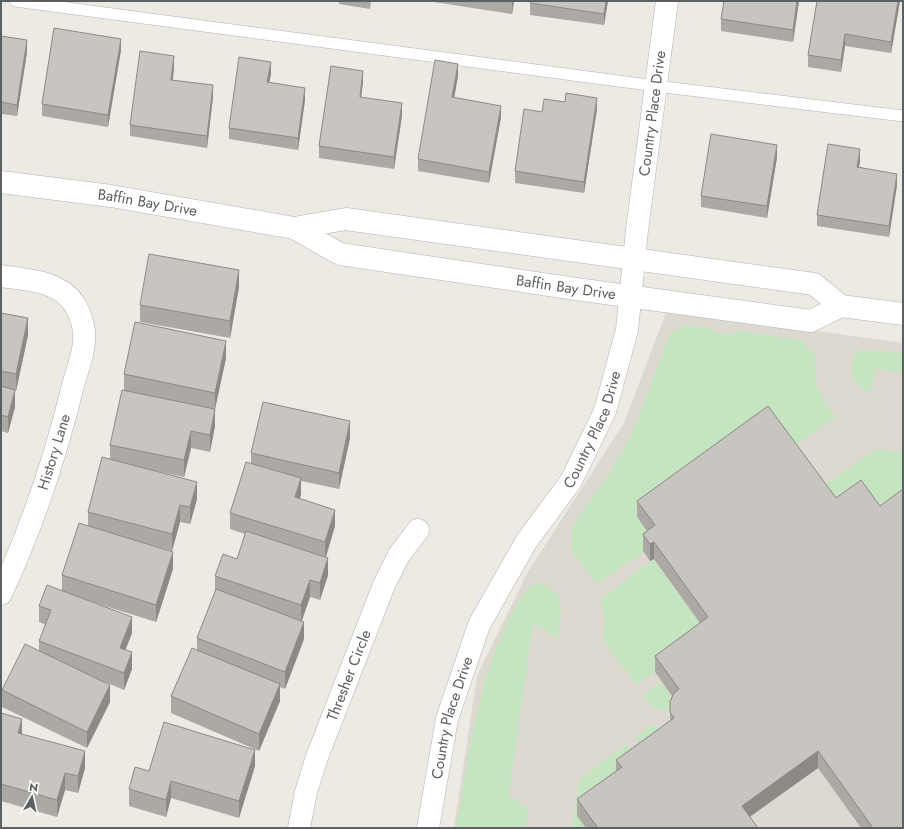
<svg xmlns="http://www.w3.org/2000/svg" width="904" height="829" viewBox="0 0 904 829" font-family="Jost,sans-serif">
<style>
.education{fill:#ddd9d1}
.green{fill:#c5e5c0}
.lines{fill:none;stroke-linecap:round;stroke-linejoin:round}
.service-casing{stroke:#b0b5b8;stroke-width:12}
.minor-casing{stroke:#b0b5b8;stroke-width:23}
.tertiary-casing{stroke:#b0b5b8;stroke-width:23}
.service{stroke:#fff;stroke-width:11}
.minor{stroke:#fff;stroke-width:22}
.tertiary{stroke:#fff;stroke-width:22}
.wall{fill:#aca9a4}
.shaded-wall{fill:#8c8986}
.building{fill:#c8c4bf;stroke:#8c8986}
.labels{text-anchor:middle;stroke-width:4;stroke-linejoin:round;paint-order:stroke}
.street-label{font-size:15px;fill:#5b6063;stroke:#fff}
</style>
<rect width="100%" height="100%" fill="#ede9e3"/>
<!-- education -->
<path class="education" d="M667 310 903 343V828H454L477 676 527 573 624 423Z"/>
<!-- green -->
<path class="green" d="M685 325 709 327 716 333 734 334 740 331 801 340 815 355 817 386 824 401 836 417 788 450 637 517 655 542 643 551 644 552 597 584 585 568 572 552V527L611 471 633 432 670 334Z
M857 350H876L903 353V373L876 369 871 392C851 387 848 366 857 350Z
M876 449 903 453V506L844 509 826 484Z
M654 559 708 634 636 685 603 640C605 626 604 613 601 599Z
M533 584C541 584 546 584 551 589 567 600 560 620 558 637H556L533 623 509 796 529 808 526 828H456C467 766 475 703 498 644 507 621 515 603 533 584Z
M662 682 679 706 673 711 653 708 643 695Z
M650 726 670 729 647 754 635 738Z
M627 744 639 760 586 828H572L580 779Z"/>
<g class="lines">
<defs>
<path id="service" d="M15 1 656 86 903 116"/>
<g id="minor">
<path d="M1 276C27 280 59 280 75 305 79 312 83 323 84 331 86 348 78 368 73 385 56 456 32 527 1 594"/>
<path id="s1" d="M299 828 306 792 317 757 384 585 399 555 418 530"/>
</g>
<g id="tertiary">
<path id="s2" d="M1 182 111 196 294 228 340 254 576 289 811 321 841 306"/>
<path d="M294 228 346 219 814 284 841 306 903 314"/>
<path id="s3" d="M428 828 447 719 479 625 526 542 571 481 605 411 627 330 637 230 667 1"/>
</g>
</defs>
<!-- service casing -->
<use href="#service" class="service-casing"/>
<!-- minor casing -->
<use href="#minor" class="minor-casing"/>
<!-- tertiary casing -->
<use href="#tertiary" class="tertiary-casing"/>
<!-- service -->
<use href="#service" class="service"/>
<!-- minor -->
<use href="#minor" class="minor"/>
<!-- tertiary -->
<use href="#tertiary" class="tertiary"/>
</g>
<!-- wall -->
<path class="wall" d="M339 1H371L370 9 339 4Z
M434 1H514L512 14 434 2Z
M530 1H608L604 25 530 15Z
M724 1H799L793 42 721 31V19Z
M817 1H900L891 53 845 46 841 72 808 67V55Z
M1 36 27 52 17 116 1 114Z
M121 50 108 127 42 116V104Z
M174 68 173 80 213 97 207 148 130 136V125Z
M271 74 269 82 305 100 298 150 229 139V128Z
M458 76 454 98 501 117 489 183 418 171V159Z
M363 82 361 97 402 115 394 169 319 158V146Z
M597 109 584 193 515 183V171L542 112Z
M777 157 767 218 701 207V196Z
M860 161 859 167 897 185 889 237 817 226V215Z
M239 287 230 338 140 322V305Z
M1 313 28 335 16 391H15V407L8 433 1 431Z
M226 358 215 409V426L210 452 191 448 184 477 156 471 197 499 190 524 180 522 172 551 151 545 173 569 156 622 89 601 132 633 125 650 132 669 124 690 105 682 110 702 87 748 2 707V690L39 651V641L46 625 39 622V606L62 590V575L88 526V512L110 459V445L124 390V374Z
M350 438 339 489 301 481V495L299 499 335 526 326 558 328 575 320 600 310 597 302 621 304 639 285 689 280 687V701L259 751 171 713V696L197 650V638L215 592V576L237 559 245 534 230 529V513L251 463V453Z
M637 501 903 828H861L818 768 750 817 758 828H586L577 816V799L616 771V760L670 721V702L672 696 655 672V656L700 623 654 559 650 561 643 551V534L647 531 637 517Z
M1 713 22 734 85 768 78 793 65 790 57 817 1 801Z
M255 766 239 818 171 798 166 817 129 806V789L149 771Z"/>
<!-- shaded-wall -->
<path class="shaded-wall" d="M512 1H514L512 14Z
M606 1H608L604 25V14Z
M797 1H799L793 42V30Z
M898 1H900L891 53V42Z
M845 34V46L841 72V60Z
M121 39V50L108 127V115Z
M27 40V52L17 116V105Z
M174 56V68L171 91V80Z
M271 62V74L267 94V82Z
M458 64V76L452 109V97Z
M363 71V82L360 108V97Z
M213 85V97L207 148V136Z
M305 88V100L298 150V138Z
M597 98V109L584 193V182Z
M402 103V115L394 169V157Z
M501 106V117L489 183V172Z
M777 145V157L767 218V206Z
M860 149V161L857 179V167Z
M897 174V185L889 237V226Z
M239 270V287L230 338V321Z
M28 318V335L16 391V374Z
M226 341V358L215 409V393Z
M15 390V407L8 433V417Z
M215 409V426L210 452V435Z
M350 421V438L339 489V473Z
M191 431V448L184 477V460Z
M301 478V495L295 514V497Z
M197 482V499L190 524V507Z
M180 505V522L172 551V534Z
M335 510V526L325 558V542Z
M654 542V559L650 561V544Z
M173 552V569L156 622V605Z
M328 558V575L320 600V583Z
M310 580V597L301 622V605Z
M132 617V633L120 664V648Z
M304 622V639L285 689V672Z
M132 652V669L124 690V673Z
M280 684V701L259 751V734Z
M110 685V702L87 748V732Z
M22 719V736L18 733Z
M255 750V766L239 818V801Z
M85 751V768L78 793V776Z
M818 751V768L742 822V806Z
M65 773V790L57 817V800Z
M171 781V798L166 817V800Z"/>
<!-- building -->
<path class="building" d="M530 1H606L604 14 530 3Z
M724 1H797L793 30 721 19Z
M817 1H898L891 42 845 34 841 60 808 55Z
M54 28 121 39 108 115 42 104Z
M1 36 27 40 17 105 1 102Z
M140 51 174 56 171 80 213 85 207 136 130 125Z
M239 57 271 62 267 82 305 88 298 138 229 128Z
M435 60 458 64 452 97 501 106 489 172 418 159Z
M331 66 363 71 360 97 402 103 394 157 319 146Z
M566 93 597 98 584 182 515 171 524 109 542 112 544 99 565 102Z
M711 134 777 145 767 206 701 196Z
M828 144 860 149 857 167 897 174 889 226 817 215Z
M149 254 239 270 230 321 140 305Z
M1 313 28 318 16 374 1 371Z
M135 322 226 341 215 393 124 374Z
M1 386 15 390 8 417 1 415Z
M122 390 215 409 210 435 191 431 184 460 110 445Z
M263 402 350 421 339 473 251 453Z
M768 406 836 498 861 480 880 506 903 489V828H873L818 751 742 806 758 828H598L577 799 622 767 616 760 674 718 670 712V702L674 693 679 689 655 656 708 617 654 542 650 544 644 536 643 534 655 525 637 501Z
M102 457 197 482 190 507 180 505 172 534 88 512Z
M246 462 301 478 295 497 335 510 325 542 230 513Z
M79 523 173 552 156 605 62 575Z
M246 531 328 558 320 583 310 580 301 605 215 576 223 554 237 559Z
M47 585 132 617 120 648 132 652 124 673 39 641 51 610 39 606Z
M216 589 304 622 285 672 197 638Z
M25 644 110 685 87 732 2 690Z
M192 648 280 684 259 734 171 696Z
M1 713 22 719 18 733 85 751 78 776 65 773 57 800 1 784Z
M164 722 255 750 239 801 171 781 166 800 129 789 135 767 149 771Z"/>
<g class="labels">
<!-- street labels -->
<g class="street-label">
<text dy="5" stroke="none"><textPath href="#s3" startOffset="761">Country Place Drive</textPath></text>
<text dy="5" stroke="none"><textPath href="#s2" startOffset="148">Baffin Bay Drive</textPath></text>
<text dy="5" stroke="none"><textPath href="#s2" startOffset="578">Baffin Bay Drive</textPath></text>
<text dy="5" stroke="none"><textPath href="#s3" startOffset="437">Country Place Drive</textPath></text>
<text transform="translate(54 452) rotate(-73)" y="5">History Lane</text>
<text dy="5" stroke="none"><textPath href="#s1" startOffset="161">Thresher Circle</textPath></text>
<text dy="5" stroke="none"><textPath href="#s3" startOffset="113">Country Place Drive</textPath></text>
</g>
</g>
<!-- border -->
<rect width="904" height="829" fill="none" stroke="#5b6063" stroke-width="4"/>
<!-- north arrow -->
<g transform="translate(32 797) rotate(9)" stroke="#ffffff" stroke-width="3" paint-order="stroke">
<path d="M0-3L7 15L0 10L-7 15Z" fill="#5b6063"/>
<text y="-6" font-size="11" font-weight="bold" text-anchor="middle" fill="#5b6063">N</text>
</g>
</svg>
